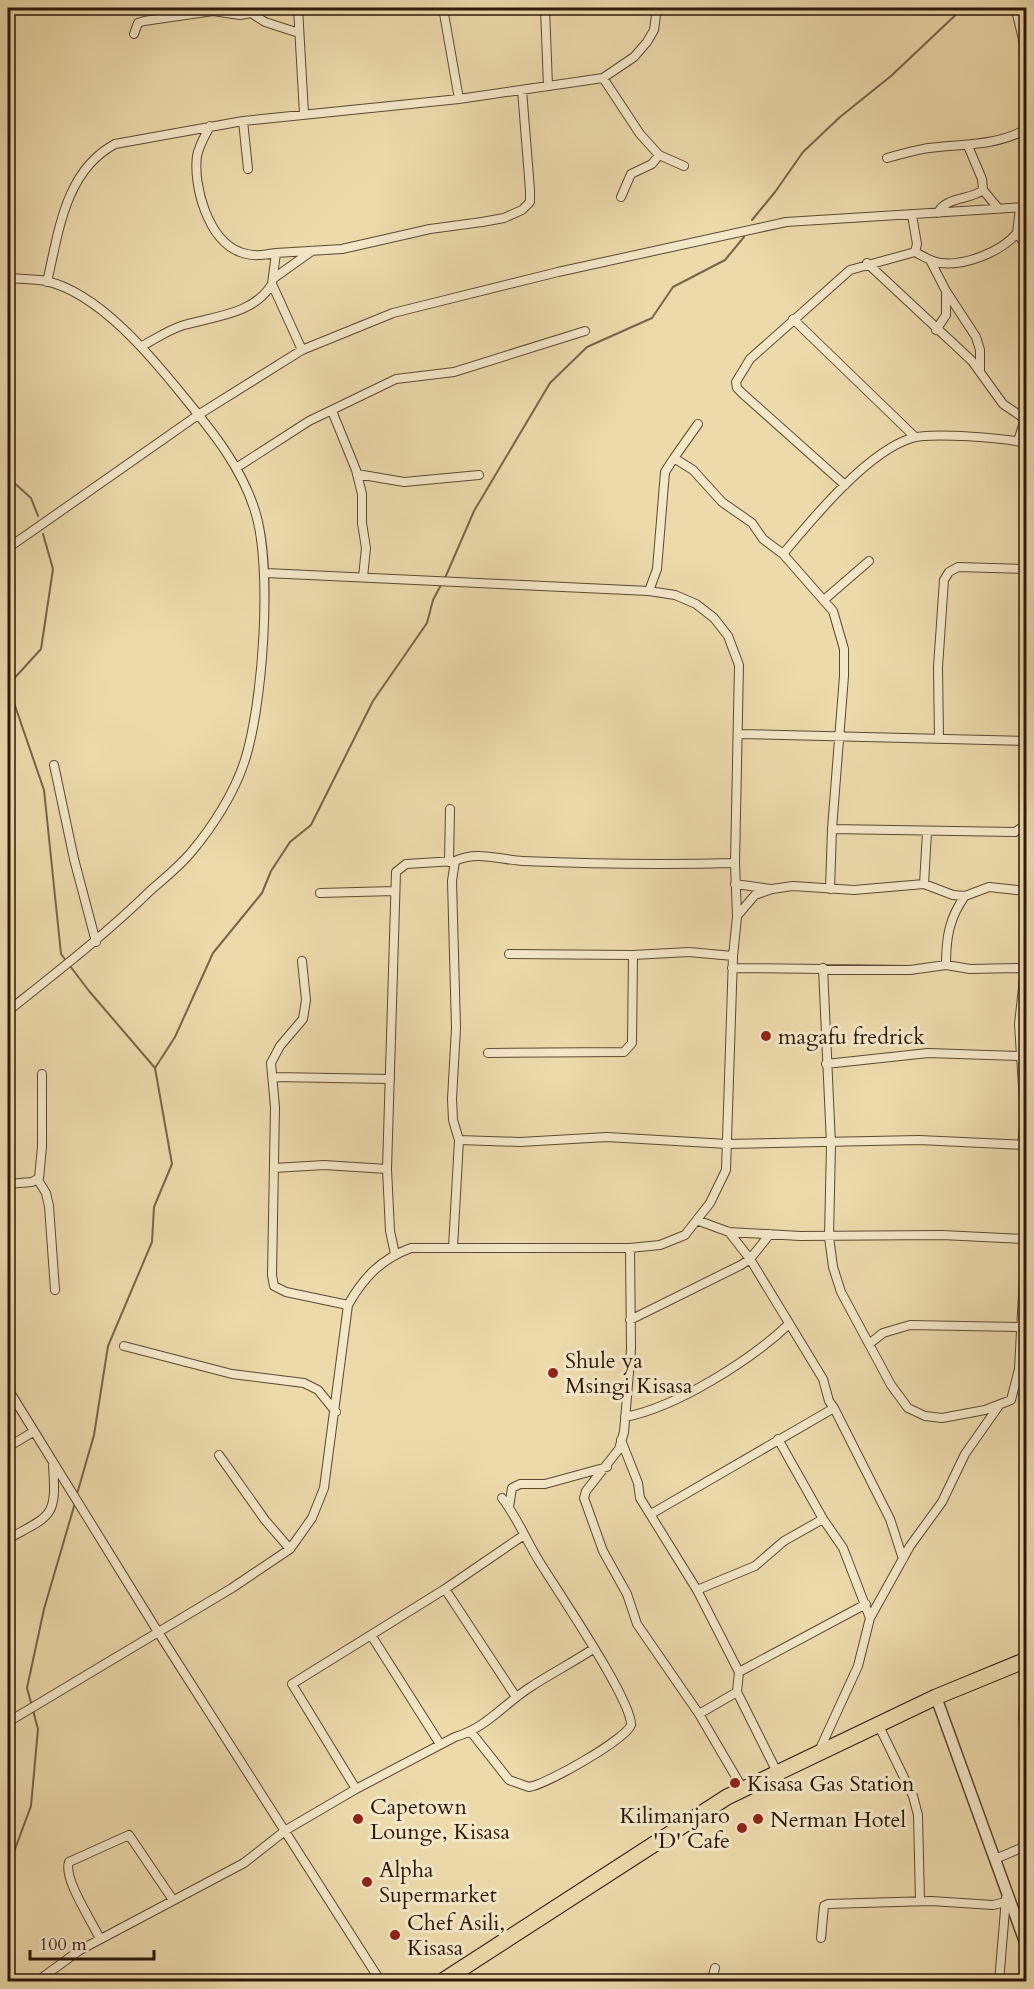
<svg xmlns="http://www.w3.org/2000/svg" width="1034" height="1989" viewBox="0 0 1034 1989" font-family="Cardo,serif">
<style>
.lines{fill:none;stroke-linecap:round;stroke-linejoin:round}
.stream{stroke:#776549;stroke-width:2}
.minor-casing{stroke:#5b4932;stroke-width:10}
.tertiary-casing{stroke:#5b4932;stroke-width:13}
.trunk-casing{stroke:#2b1909;stroke-width:17}
.minor{stroke:#f3e7c8;stroke-width:8}
.tertiary{stroke:#f3e7c8;stroke-width:10}
.trunk{stroke:#ecdaab;stroke-width:15}
.poi-dot{fill:#8f2418;stroke:#f3e7c8;stroke-width:2}
.labels{text-anchor:middle;stroke-width:6;stroke-linejoin:round;paint-order:stroke}
.poi-label{font-size:22px;fill:#2b1909;stroke:#f3e7c8;text-anchor:start}
</style>
<rect width="100%" height="100%" fill="#ecdaab"/>
<filter id="stains"><feTurbulence type="fractalNoise" baseFrequency=".00333" numOctaves="4"/><feColorMatrix values="0 0 0 0 .2 0 0 0 0 .09 0 0 0 0 .02 0 0 0 .5 -.17"/></filter>
<radialGradient id="worn" r=".72"><stop offset=".6" stop-color="#630" stop-opacity="0"/><stop offset="1" stop-color="#630" stop-opacity=".3"/></radialGradient>
<g class="lines">
<!-- stream -->
<path class="stream" d="M752 220 775 192 803 152 840 117 891 76 963 8
M8 412 13 437 11 480 31 498 38 516
M43 534 53 569 41 649 10 683 12 697 44 790 61 954 89 991 155 1068 172 1164 154 1207 152 1242 108 1346 94 1435 77 1494
M445 578 474 511 550 383 587 347 652 318 673 287 725 260 744 237
M155 1068 175 1037 213 953 262 893 271 871 290 842 311 825 373 701 427 623 433 600 442 583
M8 1868 31 1806 38 1729 27 1688 44 1609 75 1503"/>
<defs>
<path id="minor" d="M298 8 304 114
M443 8 459 99
M545 8 548 86
M1023 8 1017 14 1026 52
M134 34 138 23 144 21 213 11 240 15 251 13 265 22 299 33
M603 78 640 134 659 155 684 166
M243 121 248 169
M210 126C205 136 199 145 197 156 193 186 208 240 240 252 252 257 264 255 276 253
M968 146 982 179 983 190 998 208
M887 158C901 154 915 150 929 148 961 144 998 146 1026 129
M621 197 631 174 652 164 659 155
M938 213C944 197 971 200 983 190
M1017 233 1020 208
M915 252C923 256 931 262 941 263 965 266 1001 252 1017 233L1026 246
M930 260 946 291 976 337 980 350V372
M867 263 972 361 1003 404 1025 419
M8 278C20 279 34 279 46 281 99 293 151 356 184 397 212 431 242 468 255 511 273 567 263 707 244 763 234 793 213 826 193 850 181 865 165 878 151 890 106 934 57 972 8 1011
M274 278 312 251
M47 282C59 231 65 171 115 144L243 121 459 99 603 78 634 57 647 42 654 30 657 8
M793 319 915 437
M936 330 946 315V294
M142 346C155 339 170 329 184 325 216 316 254 314 272 284
M302 350 272 284 276 253 342 249 430 229 482 222 504 218 522 210 530 202V190L522 90
M332 411 356 470 362 494V523L366 548 363 577
M1018 441 1026 416
M674 458 698 424
M236 468 309 421 396 379 454 372 585 331
M357 474 404 482 479 475
M845 485 743 394 737 388 736 382 750 359 850 270 915 252 917 244 912 215
M8 548 198 415 302 350 393 313 558 272 786 222 1026 207
M783 554C813 518 868 451 912 438 932 432 1004 438 1026 443
M649 591 657 569 665 472 674 458 693 470 722 502 752 523 763 539 783 554 833 611 844 649V676L832 829
M825 599 869 561
M739 734 1026 741
M939 739 938 667 944 580 949 572 958 567 1026 569
M54 765 74 859 96 942
M8 817 9 816
M449 862 450 809
M735 884 771 889
M924 884 927 832
M830 889 832 829 1015 832 1024 826 1026 802
M320 893 394 891
M737 916 755 895 772 889 793 886 854 890 924 884 953 895 965 896 989 887 1026 891
M509 954 633 955 689 952 733 956
M302 961 306 1000 303 1019 280 1046 271 1063 275 1107 272 1275 274 1286 286 1292 348 1305
M946 965C946 938 949 918 965 896
M732 968 910 970 946 965 970 969 1024 968
M823 968 831 1144 829 1237 833 1267 841 1292 891 1385 908 1408 925 1416 942 1418 985 1410 1011 1400 1019 1369 1026 1238
M488 1053 624 1052 632 1043 633 955
M826 1064 928 1053 1020 1056
M274 1077 390 1079
M459 1140 520 1142 607 1137 727 1144 919 1140 1026 1145
M1022 1145 1025 1117 1019 1024 1026 961
M274 1168 324 1165 387 1169
M38 1180 46 1193 49 1206 55 1290
M8 1184 32 1182 39 1178 42 1147V1074
M699 1221 729 1232 800 1236 942 1235 1025 1239
M453 1247 459 1140 453 1120 452 1099 456 1028 452 881 455 861C476 850 501 860 523 861 593 864 665 865 735 863
M630 1248 631 1349 624 1432 619 1449 586 1491 584 1498 603 1551 627 1594 637 1624 699 1714 743 1789
M395 1254 390 1231 387 1169 396 872 406 864 455 861
M630 1320 741 1265 750 1259 770 1234
M869 1344 883 1333 910 1325 1023 1327
M124 1346 232 1374 304 1383 318 1390 336 1412
M8 1389 158 1632 381 1982
M834 1408 890 1519 903 1559
M625 1417C677 1407 751 1360 789 1324
M778 1439 823 1519 843 1548 870 1618 858 1666 819 1751
M621 1440 638 1483 640 1498 697 1590 739 1672 737 1692 777 1772
M8 1447 33 1432
M219 1455 265 1520 290 1549
M509 1507 512 1488 520 1484H545L607 1467
M651 1514 834 1408 829 1401 823 1379 750 1259 729 1232
M8 1539C51 1515 57 1518 53 1466
M445 1589 516 1697
M697 1590 755 1566 784 1541 823 1519
M870 1618 910 1546 942 1502 965 1454 998 1407
M371 1635 440 1744
M1026 1666 1023 1718 1026 1731
M739 1672 866 1604
M699 1714 737 1692
M8 1722 232 1588 290 1549 312 1518 324 1488 348 1305C363 1278 381 1259 411 1248H630L660 1245 685 1235 710 1203 726 1170 733 956 737 917 735 863 739 665 728 636 714 618 696 604 675 595 649 591 266 573
M878 1724 913 1796 918 1815 920 1901
M471 1732 509 1780 529 1787C547 1784 625 1740 631 1725 632 1700 556 1589 539 1561 526 1540 517 1517 502 1498
M356 1789 292 1684 445 1589 524 1535
M995 1859 1026 1846
M821 1938 824 1906 828 1904 931 1901 993 1905 1006 1902
M100 1939C92 1921 63 1879 69 1862L129 1835 173 1900
M36 1982 80 1950 244 1863 286 1830 356 1789 455 1737C486 1728 503 1705 529 1688 550 1674 572 1663 593 1649
M711 1982 715 1968
M999 1982 1006 1898"/>
<path id="tertiary" d="M936 1697 1026 1945"/>
<path id="trunk" d="M441 1982 727 1797 936 1697 1026 1660"/>
</defs>
<!-- minor casing -->
<use href="#minor" class="minor-casing"/>
<!-- tertiary casing -->
<use href="#tertiary" class="tertiary-casing"/>
<!-- trunk casing -->
<use href="#trunk" class="trunk-casing"/>
<!-- minor -->
<use href="#minor" class="minor"/>
<!-- tertiary -->
<use href="#tertiary" class="tertiary"/>
<!-- trunk -->
<use href="#trunk" class="trunk"/>
</g>
<!-- markers -->
<g class="poi-dot">
<circle cx="766" cy="1036" r="6"/>
<circle cx="553" cy="1373" r="6"/>
<circle cx="735" cy="1783" r="6"/>
<circle cx="358" cy="1819" r="6"/>
<circle cx="758" cy="1819" r="6"/>
<circle cx="742" cy="1828" r="6"/>
<circle cx="367" cy="1882" r="6"/>
<circle cx="395" cy="1935" r="6"/>
</g>
<g class="labels">
<!-- poi labels -->
<g class="poi-label">
<text x="778" y="1044">magafu fredrick</text>
<text x="565" y="1368">Shule ya<tspan x="565" dy="25">Msingi Kisasa</tspan></text>
<text x="747" y="1791">Kisasa Gas Station</text>
<text x="370" y="1814">Capetown<tspan x="370" dy="25">Lounge, Kisasa</tspan></text>
<text x="730" y="1823" text-anchor="end">Kilimanjaro<tspan x="730" dy="25">'D' Cafe</tspan></text>
<text x="770" y="1827">Nerman Hotel</text>
<text x="379" y="1877">Alpha<tspan x="379" dy="25">Supermarket</tspan></text>
<text x="407" y="1930">Chef Asili,<tspan x="407" dy="25">Kisasa</tspan></text>
</g>
</g>
<!-- margin -->
<rect width="1034" height="1989" fill="none" stroke="#ecdaab" stroke-width="30"/>
<rect x="9" y="9" width="1016" height="1971" fill="none" stroke="#2b1909" stroke-width="3"/>
<rect x="15" y="15" width="1004" height="1959" fill="none" stroke="#2b1909" stroke-width="1.5"/>
<!-- scale -->
<path d="M30 1950v9h124v-9" fill="none" stroke="#2b1909" stroke-width="3"/>
<text x="39" y="1950" font-size="18" fill="#2b1909" stroke="#f3e7c8" stroke-width="4.5" paint-order="stroke">100 m</text>
<rect width="100%" height="100%" filter="url(#stains)"/>
<rect width="100%" height="100%" fill="url(#worn)"/>
</svg>
